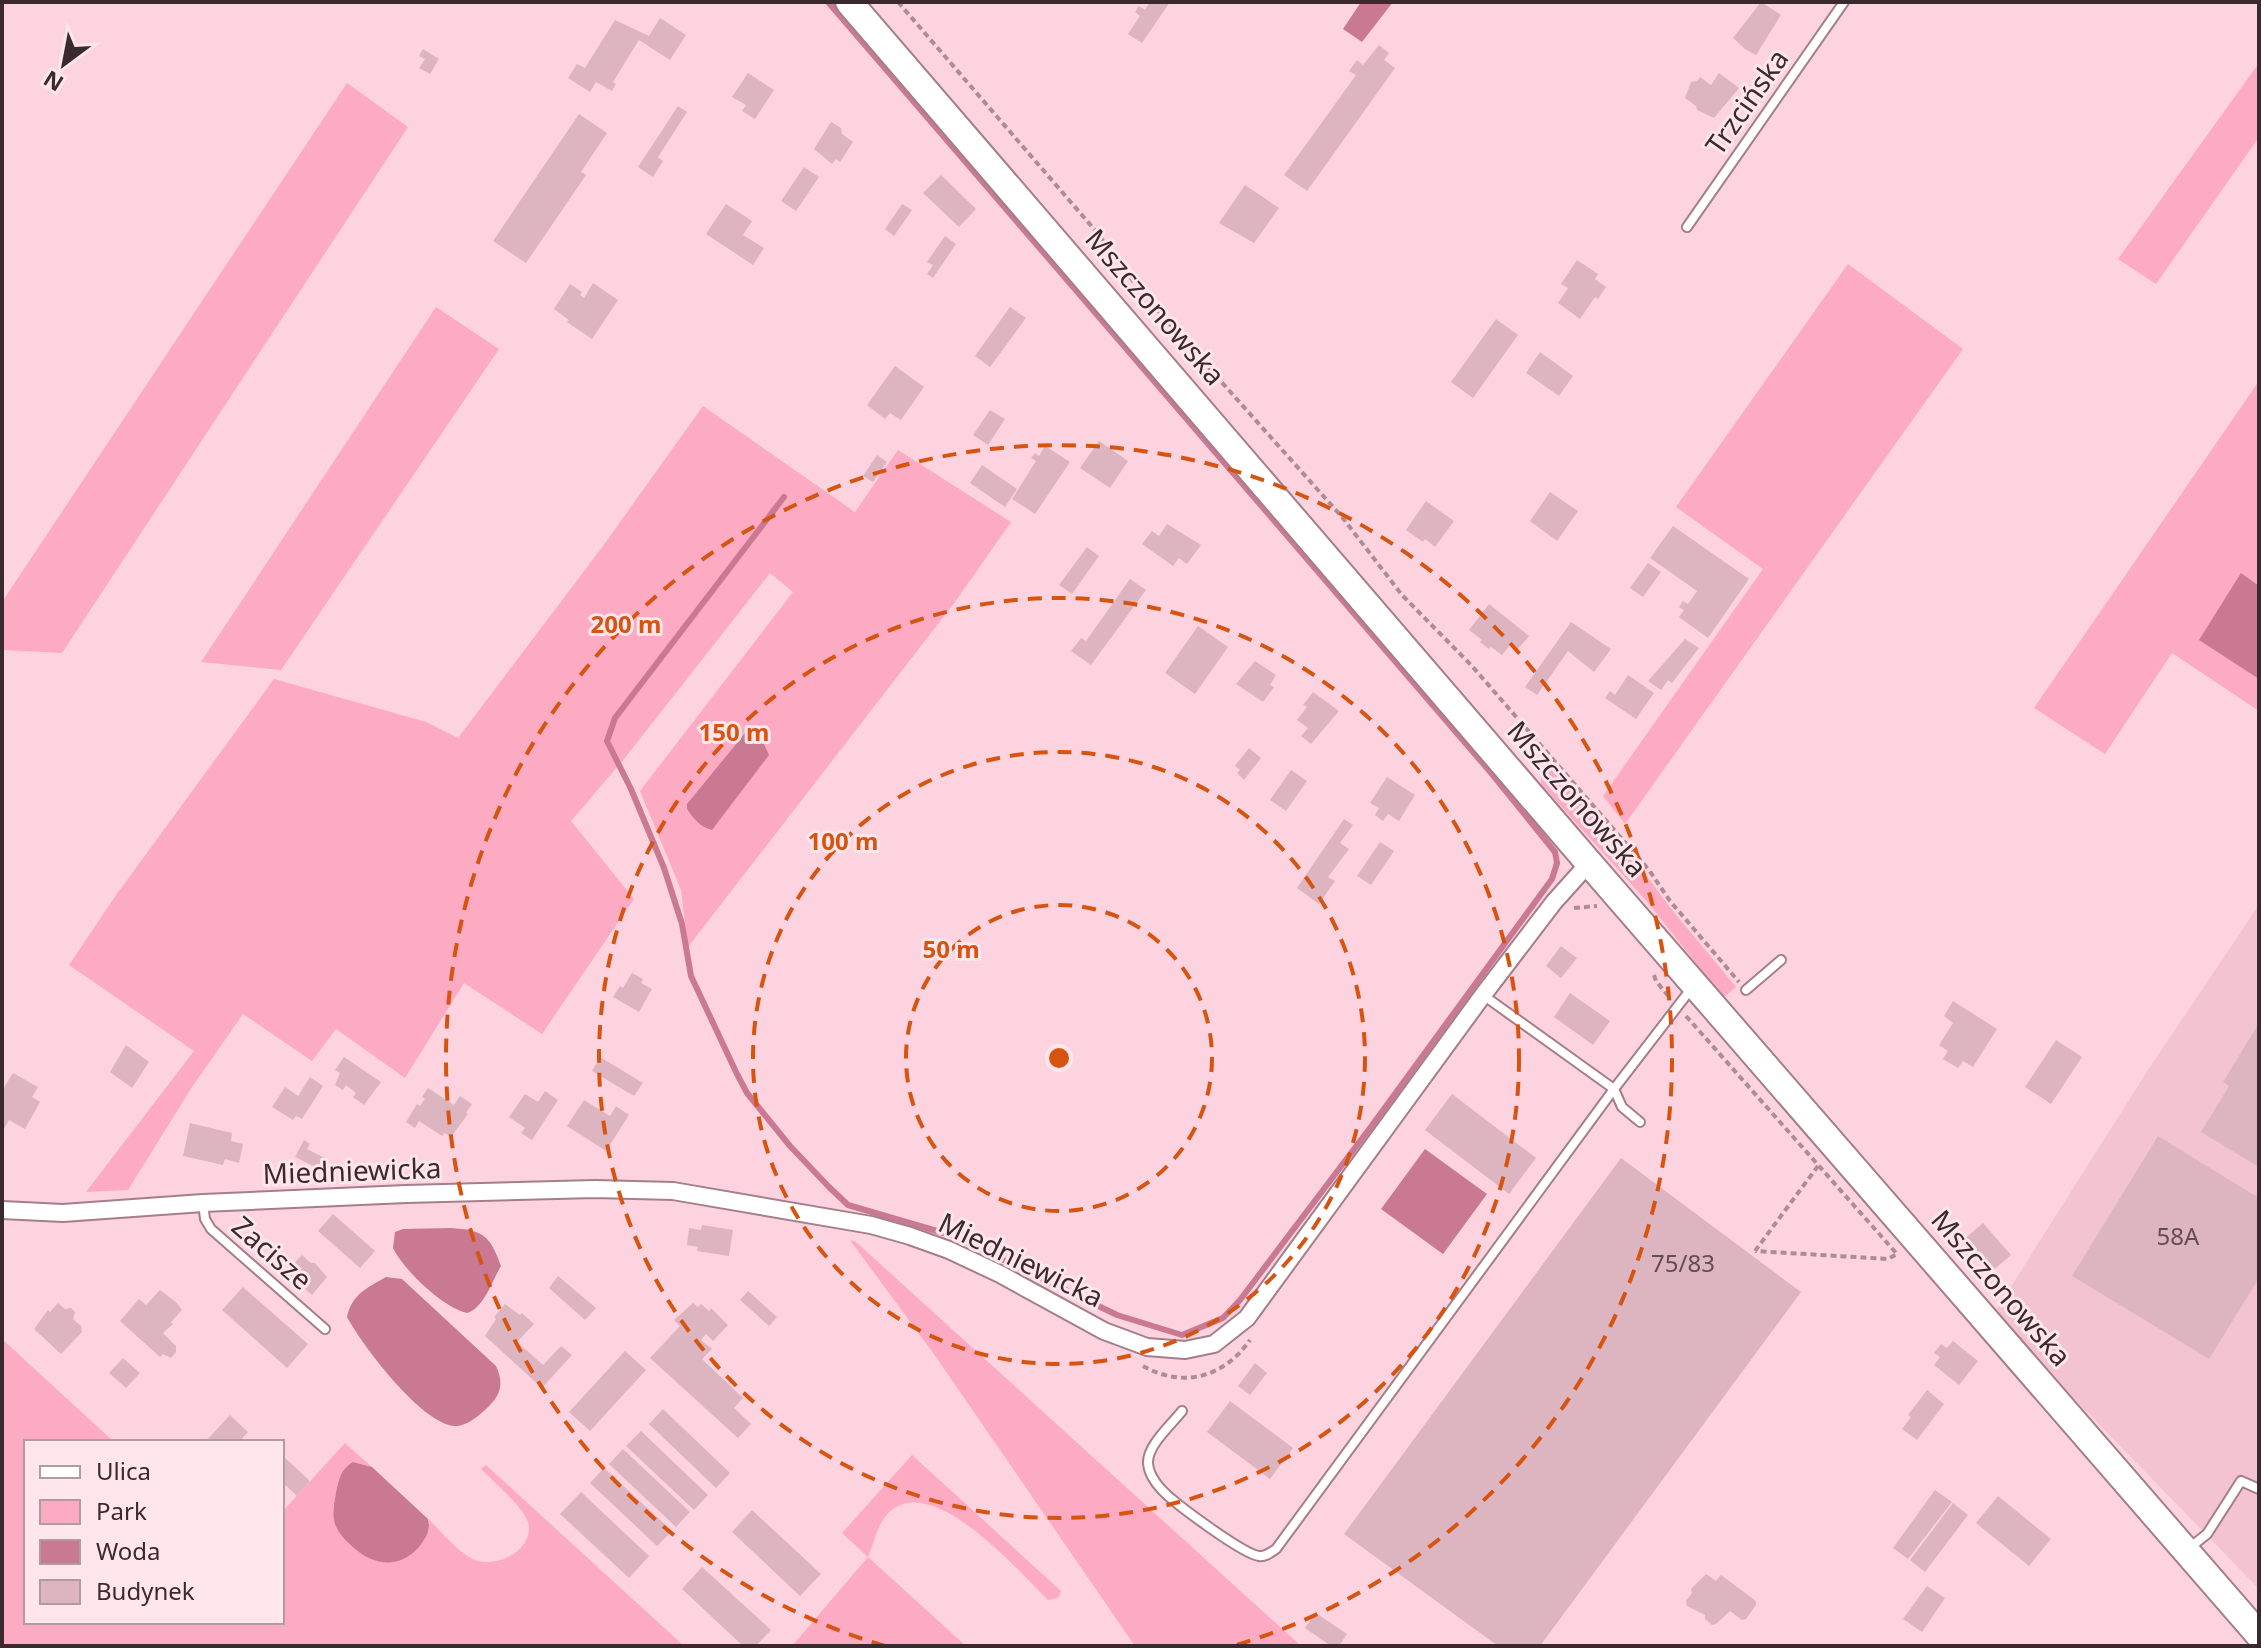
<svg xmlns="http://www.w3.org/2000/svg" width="2261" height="1648" viewBox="0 0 2261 1648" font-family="'Noto Sans',sans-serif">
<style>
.built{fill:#f3c3d1}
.green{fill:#fdaac3}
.water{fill:#ca7993}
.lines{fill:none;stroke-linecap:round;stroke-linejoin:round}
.stream{stroke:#ca7993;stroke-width:6}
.building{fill:#ddb5c0}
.lane-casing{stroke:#a47e89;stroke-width:12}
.street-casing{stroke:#a47e89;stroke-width:20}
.primary-casing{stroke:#a47e89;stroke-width:30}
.path{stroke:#ac8d96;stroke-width:4;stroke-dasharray:6 4;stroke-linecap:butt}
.lane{stroke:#fff;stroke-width:8}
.street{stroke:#fff;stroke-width:16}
.primary{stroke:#fff;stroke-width:26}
.ring{fill:none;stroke:#d75410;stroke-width:4;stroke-dasharray:14 10}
.labels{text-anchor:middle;stroke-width:6;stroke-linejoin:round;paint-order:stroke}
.number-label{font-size:24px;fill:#634d53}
.street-label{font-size:28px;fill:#3a2a2f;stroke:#ffe6ec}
.centre{fill:#d75410;stroke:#ffe6ec;stroke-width:4}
.ring-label{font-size:24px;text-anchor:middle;font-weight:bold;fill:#d75410;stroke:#ffe6ec;stroke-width:6;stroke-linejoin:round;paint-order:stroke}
</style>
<rect width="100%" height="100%" fill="#fdd3df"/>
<!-- built -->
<path class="built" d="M2259 905V1589L1993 1315 2148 1070Z"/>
<!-- green -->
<path class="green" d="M2259 63V137L2156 284 2118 259Z
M347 83 408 127 62 653 2 650V602Z
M1848 264 1963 349 1625 824 1603 796 1763 569 1676 507Z
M436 307 499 349 281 670 201 662Z
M2259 381V711L2172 653 2105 754 2034 708Z
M703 406 855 512 898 450 1011 522 955 602 688 947 681 890 640 791 793 592 770 573 624 759 571 821 634 899 542 1034 464 983 405 1078 336 1029 312 1061 243 1014 192 1087 128 1190 86 1192 194 1051 69 965 114 898 274 679 426 722 458 738 603 546Z
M1552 767 1647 876 1668 905 1736 987 1723 998 1650 905 1541 784V778Z
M850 1240 856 1242 1301 1646H1135L936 1357Z
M2 1339 114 1442H26V1622H282V1512L345 1443 372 1467 353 1462 339 1478 333 1508 336 1526 430 1524 428 1519C441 1531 458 1553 475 1560 503 1570 543 1542 524 1514 513 1498 495 1483 481 1469L486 1465 684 1646H2Z
M912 1455 1061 1591 1058 1598 1048 1600C1018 1571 938 1477 893 1509 878 1519 875 1541 868 1557L966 1646H792L868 1557 842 1533Z"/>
<!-- water -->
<path class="water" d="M1361 2H1393L1362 42 1343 29Z
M2241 573 2259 586V679L2199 640Z
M746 732 763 742 769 755 712 830C700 827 693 818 687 809V804Z
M1425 1149 1487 1194 1443 1254 1381 1209Z
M451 1228C483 1230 490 1235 501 1266 492 1281 484 1308 467 1313 442 1307 404 1270 393 1248L395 1232 403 1229Z
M386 1277 402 1279 496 1366C503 1381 502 1393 490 1405 481 1414 467 1427 454 1426 421 1423 362 1345 347 1317 352 1294 367 1288 386 1277Z
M353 1462 372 1467 428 1519C431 1530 426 1538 419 1547 399 1569 375 1566 354 1548 347 1542 338 1533 335 1524 332 1513 334 1503 336 1493 339 1479 340 1470 353 1462Z"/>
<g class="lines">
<!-- stream -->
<path class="stream" d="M784 497 615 718 607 741 631 789 664 868 682 924 691 976 737 1074 747 1093 790 1146 829 1187 848 1205 954 1236 1117 1315 1182 1335 1223 1318 1240 1300 1370 1128 1552 879 1557 863 1555 852 1492 774 828 2"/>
</g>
<!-- building -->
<path class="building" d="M1150 2H1170L1142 43 1128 34 1140 16 1135 12 1139 6 1145 10Z
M1761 2 1781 15 1756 55 1745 49 1733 38Z
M660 18 686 35 670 60 639 40 613 82 616 84 612 91 596 82 590 92 568 78 577 64 585 68 615 20 649 36Z
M1379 45 1389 53 1384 60 1395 68 1307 191 1284 175 1356 75 1349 71 1357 60 1363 65Z
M423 49 439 59 430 74 419 68 425 59 419 56Z
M748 73 774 90 755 119 742 111 746 105 732 97Z
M1719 73 1739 88 1714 118 1697 110 1696 106 1685 98 1691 82 1697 81 1700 77 1711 85Z
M678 106 687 112 658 157 663 161 653 177 638 167Z
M579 114 607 133 581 172 586 175 526 263 493 241Z
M831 122 841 128 842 134 853 142 840 162 836 159 832 164 814 149Z
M804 167 819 177 796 211 781 201Z
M941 175 976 209 959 227 923 193Z
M1245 185 1279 208 1254 243 1219 223Z
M726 204 752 221 743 235 764 248 753 265 706 234Z
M902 204 912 210 894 236 885 229Z
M945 236 956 244 933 278 927 274 933 265 927 262Z
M1577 260 1598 274 1595 279 1606 287 1598 299 1595 297 1580 319 1558 303 1568 288 1561 284Z
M593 283 618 300 592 339 567 322 569 320 554 309 570 284 582 292 580 295 584 298Z
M1010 307 1026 318 990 367 975 356Z
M1496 319 1518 335 1473 398 1451 382Z
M1540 352 1573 376 1559 396 1526 373Z
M895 366 924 387 901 420 890 413 885 419 867 405Z
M990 410 1005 419 988 445 973 435Z
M1099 441 1128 461 1110 488 1080 468Z
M1045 446 1070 462 1035 514 1012 499 1036 461 1031 458 1035 453 1039 456Z
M877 455 887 462 873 482 863 476Z
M982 465 1017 489 1005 507 970 483Z
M1550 492 1578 511 1557 541 1530 521Z
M1426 501 1454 521 1435 547 1425 539 1423 542 1406 530Z
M1167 524 1201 545 1187 564 1179 558 1173 566 1142 544 1152 531 1159 536Z
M1673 526 1749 579 1708 638 1679 617 1684 610 1679 607 1683 601 1688 604 1697 591 1650 558Z
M1087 547 1099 556 1072 594 1059 585Z
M1648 563 1661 572 1643 597 1630 588Z
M1130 579 1146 590 1091 665 1071 651 1081 638 1086 641Z
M1489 604 1529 636 1518 649 1511 644 1502 655 1491 647 1489 649 1480 642 1482 640 1469 630Z
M1571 622 1611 649 1594 672 1568 651 1537 695 1525 687Z
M1198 626 1228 647 1195 694 1165 673Z
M1685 639 1699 648 1672 683 1668 680 1661 690 1648 681Z
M1255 661 1276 675 1270 685 1274 687 1263 702 1236 684Z
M1628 675 1654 693 1636 719 1605 698 1610 691 1615 695Z
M1313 692 1339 711 1311 744 1301 736 1308 728 1297 720 1307 707 1303 705Z
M1249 748 1261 758 1244 780 1237 773 1240 770 1235 766Z
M1291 770 1307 781 1286 811 1270 800Z
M1387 777 1415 795 1399 821 1388 814 1383 821 1375 815 1379 808 1370 803Z
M1344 819 1353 825 1340 843 1349 849 1328 877 1335 881 1319 904 1297 888Z
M1380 842 1394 851 1371 885 1357 876Z
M1561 946 1577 958 1561 978 1546 966Z
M632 973 643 979 641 983 652 989 639 1012 613 997 620 986 623 988Z
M1570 993 1610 1021 1593 1045 1554 1017Z
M1953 1001 1997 1029 1973 1067 1963 1061 1958 1068 1943 1059 1948 1051 1939 1045 1953 1023 1944 1016Z
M2259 1023V1167L2201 1132 2229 1086 2223 1082Z
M2056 1040 2082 1057 2051 1104 2025 1087Z
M126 1045 149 1062 132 1088 110 1072Z
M344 1057 381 1082 364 1105 353 1097 356 1093 346 1085 343 1090 335 1085 340 1073 335 1070Z
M600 1057 643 1083 634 1096 592 1071Z
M13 1073 38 1087 32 1097 40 1102 25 1129 9 1120 2 1132V1091Z
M310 1077 323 1086 302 1119 296 1116 293 1120 272 1107 285 1087 298 1096Z
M428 1088 454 1105 460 1096 472 1104 466 1113 468 1114 451 1137 445 1133 442 1136 419 1121 415 1128 406 1122 417 1104 420 1106 425 1099 422 1097Z
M545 1091 558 1100 532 1140 521 1133 525 1128 509 1117 525 1094 538 1102Z
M1452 1094 1536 1158 1509 1194 1425 1130Z
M584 1100 610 1116 616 1106 629 1115 606 1151 567 1126Z
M190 1123 232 1133 231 1141 243 1144 239 1163 225 1159 223 1165 183 1156Z
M2158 1136 2259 1198V1278L2209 1359 2072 1276Z
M304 1140 310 1144 307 1149 327 1159 321 1170 295 1157Z
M1621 1158 1801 1292 1540 1646H1498L1344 1534Z
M333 1214 375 1251 360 1268 318 1231Z
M1983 1223 2011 1255 1989 1274 1962 1241Z
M702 1225 733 1230 729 1256 697 1251 698 1247 687 1245 689 1228 701 1230Z
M302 1255 311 1263H315L327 1277 312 1295 286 1272Z
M558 1276 596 1308 585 1320 549 1288Z
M243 1287 308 1344 287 1368 222 1310Z
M160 1290 177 1303 182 1310 171 1322 173 1324 163 1333 176 1346V1352L171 1358 163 1354 160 1357 120 1321 139 1299 146 1305Z
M748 1291 777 1317 769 1326 740 1300Z
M58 1303 65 1309 71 1308 75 1312 73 1319 81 1326 82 1332 61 1354 34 1329 48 1310 50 1312Z
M693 1303 698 1307 701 1304 709 1311 711 1308 728 1325 713 1341 706 1334 701 1340 712 1349 702 1359 743 1398 734 1408 751 1424 738 1438 650 1358 680 1326 674 1320Z
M505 1304 520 1315 522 1313 534 1324 517 1342 543 1365 561 1346 572 1355 542 1388 485 1336 496 1319 494 1317Z
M1953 1341 1978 1361 1959 1385 1934 1365 1940 1357 1934 1353 1941 1344 1947 1348Z
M625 1351 646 1370 590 1431 569 1412Z
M123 1358 140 1373 126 1388 109 1373Z
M1255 1363 1267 1373 1250 1395 1238 1386Z
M1927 1390 1944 1404 1917 1440 1902 1429 1911 1417 1908 1415Z
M1230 1401 1293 1448 1270 1479 1207 1432Z
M663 1409 730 1473 716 1488 649 1424Z
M230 1415 248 1432 239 1442H205Z
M641 1431 708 1495 694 1510 626 1446Z
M623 1449 690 1512 676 1527 609 1464Z
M282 1455 310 1481 297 1496 282 1482Z
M604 1468 672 1531 657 1546 590 1483Z
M1935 1490 1952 1502 1908 1559 1893 1548Z
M581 1492 649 1556 629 1578 560 1514Z
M1998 1496 2051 1539 2029 1566 1976 1523Z
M1953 1503 1968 1515 1925 1572 1910 1560Z
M752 1510 821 1574 800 1596 732 1532Z
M702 1567 771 1630 756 1646H743L682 1589Z
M1706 1574 1716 1581 1721 1575 1756 1601V1605L1746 1619 1742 1620 1730 1611 1716 1624 1712 1625 1705 1619V1615L1687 1606 1686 1601 1692 1593 1691 1589Z
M1927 1586 1945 1598 1922 1632 1903 1619Z
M1316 1613 1347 1634 1339 1646H1331L1305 1628Z"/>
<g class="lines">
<defs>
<path id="lane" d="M1687 227 1844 2
M1746 990 1781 960
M1483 995 1614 1089 1622 1107 1640 1122
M203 1203 205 1219 211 1229 325 1329
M1182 1411C1171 1425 1148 1445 1148 1462 1148 1472 1155 1483 1162 1490 1174 1503 1243 1554 1259 1556 1265 1557 1270 1553 1276 1549L1614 1089 1691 989
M2188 1549 2207 1534 2241 1481 2259 1489"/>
<path id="street" d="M2 1210 63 1213 203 1203 406 1194 595 1189 673 1191 871 1225 910 1236 949 1250 1000 1274 1104 1331 1147 1347 1185 1350 1214 1344 1247 1318 1483 995 1554 902 1589 863"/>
<path id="primary" d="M849 2 1589 863 2259 1635"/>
</defs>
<!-- lane casing -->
<use href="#lane" class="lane-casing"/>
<!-- street casing -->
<use href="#street" class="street-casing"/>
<!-- primary casing -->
<use href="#primary" class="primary-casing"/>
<!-- path -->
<path class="path" d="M898 2 1094 229 1143 294 1342 517 1402 595 1472 666 1649 870 1670 901 1739 982
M1574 908 1597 906
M1654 975 1656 981 1669 997
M1686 1016 1897 1254 1888 1259 1755 1251
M1755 1251 1818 1166
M1143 1366C1184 1389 1224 1377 1250 1340"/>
<!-- lane -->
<use href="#lane" class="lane"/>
<!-- street -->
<use href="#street" class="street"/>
<!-- primary -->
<use href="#primary" class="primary"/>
</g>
<!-- distance rings -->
<g class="ring">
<circle cx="1059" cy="1058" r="153"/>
<circle cx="1059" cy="1058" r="306"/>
<circle cx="1059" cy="1058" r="460"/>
<path d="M885 1646A613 613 0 1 1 1233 1646"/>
</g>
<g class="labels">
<!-- number labels -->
<g class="number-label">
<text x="2178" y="1245">58A</text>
<text x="1683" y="1272">75/83</text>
</g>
<!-- street labels -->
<g class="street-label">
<text transform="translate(1747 102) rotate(-55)" y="10">Trzcińska</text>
<text transform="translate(1155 307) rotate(49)" y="10">Mszczonowska</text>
<text transform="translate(1577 799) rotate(49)" y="10">Mszczonowska</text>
<text transform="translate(352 1171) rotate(-2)" y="10">Miedniewicka</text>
<text transform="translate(272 1253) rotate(41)" y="10">Zacisze</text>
<text transform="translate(1021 1260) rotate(26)" y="10">Miedniewicka</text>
<text transform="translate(2001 1288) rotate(49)" y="10">Mszczonowska</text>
</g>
</g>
<circle cx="1059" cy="1058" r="12" class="centre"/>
<g class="ring-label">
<text x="626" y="633">200 m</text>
<text x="734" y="741">150 m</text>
<text x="843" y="850">100 m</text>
<text x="951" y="958">50 m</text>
</g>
<!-- border -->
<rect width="2261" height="1648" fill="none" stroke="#3a2a2f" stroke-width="8"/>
<!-- legend -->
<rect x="24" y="1440" width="260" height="184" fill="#ffe6ec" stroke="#b09ba0" stroke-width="2"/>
<rect x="40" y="1466" width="40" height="12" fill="#ffffff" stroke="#b09ba0" stroke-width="2"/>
<text x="96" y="1480" font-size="24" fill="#3a2a2f">Ulica</text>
<rect x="40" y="1500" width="40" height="24" fill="#fdaac3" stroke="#b09ba0" stroke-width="2"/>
<text x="96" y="1520" font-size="24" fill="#3a2a2f">Park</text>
<rect x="40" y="1540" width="40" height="24" fill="#ca7993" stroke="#b09ba0" stroke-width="2"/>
<text x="96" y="1560" font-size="24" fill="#3a2a2f">Woda</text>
<rect x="40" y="1580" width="40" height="24" fill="#ddb5c0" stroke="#b09ba0" stroke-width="2"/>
<text x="96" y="1600" font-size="24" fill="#3a2a2f">Budynek</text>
<!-- north arrow -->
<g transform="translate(64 64) rotate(212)" stroke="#ffe6ec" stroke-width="6" paint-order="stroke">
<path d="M0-6L14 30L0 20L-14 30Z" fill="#3a2a2f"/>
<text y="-12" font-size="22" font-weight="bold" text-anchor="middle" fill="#3a2a2f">N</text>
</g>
</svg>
